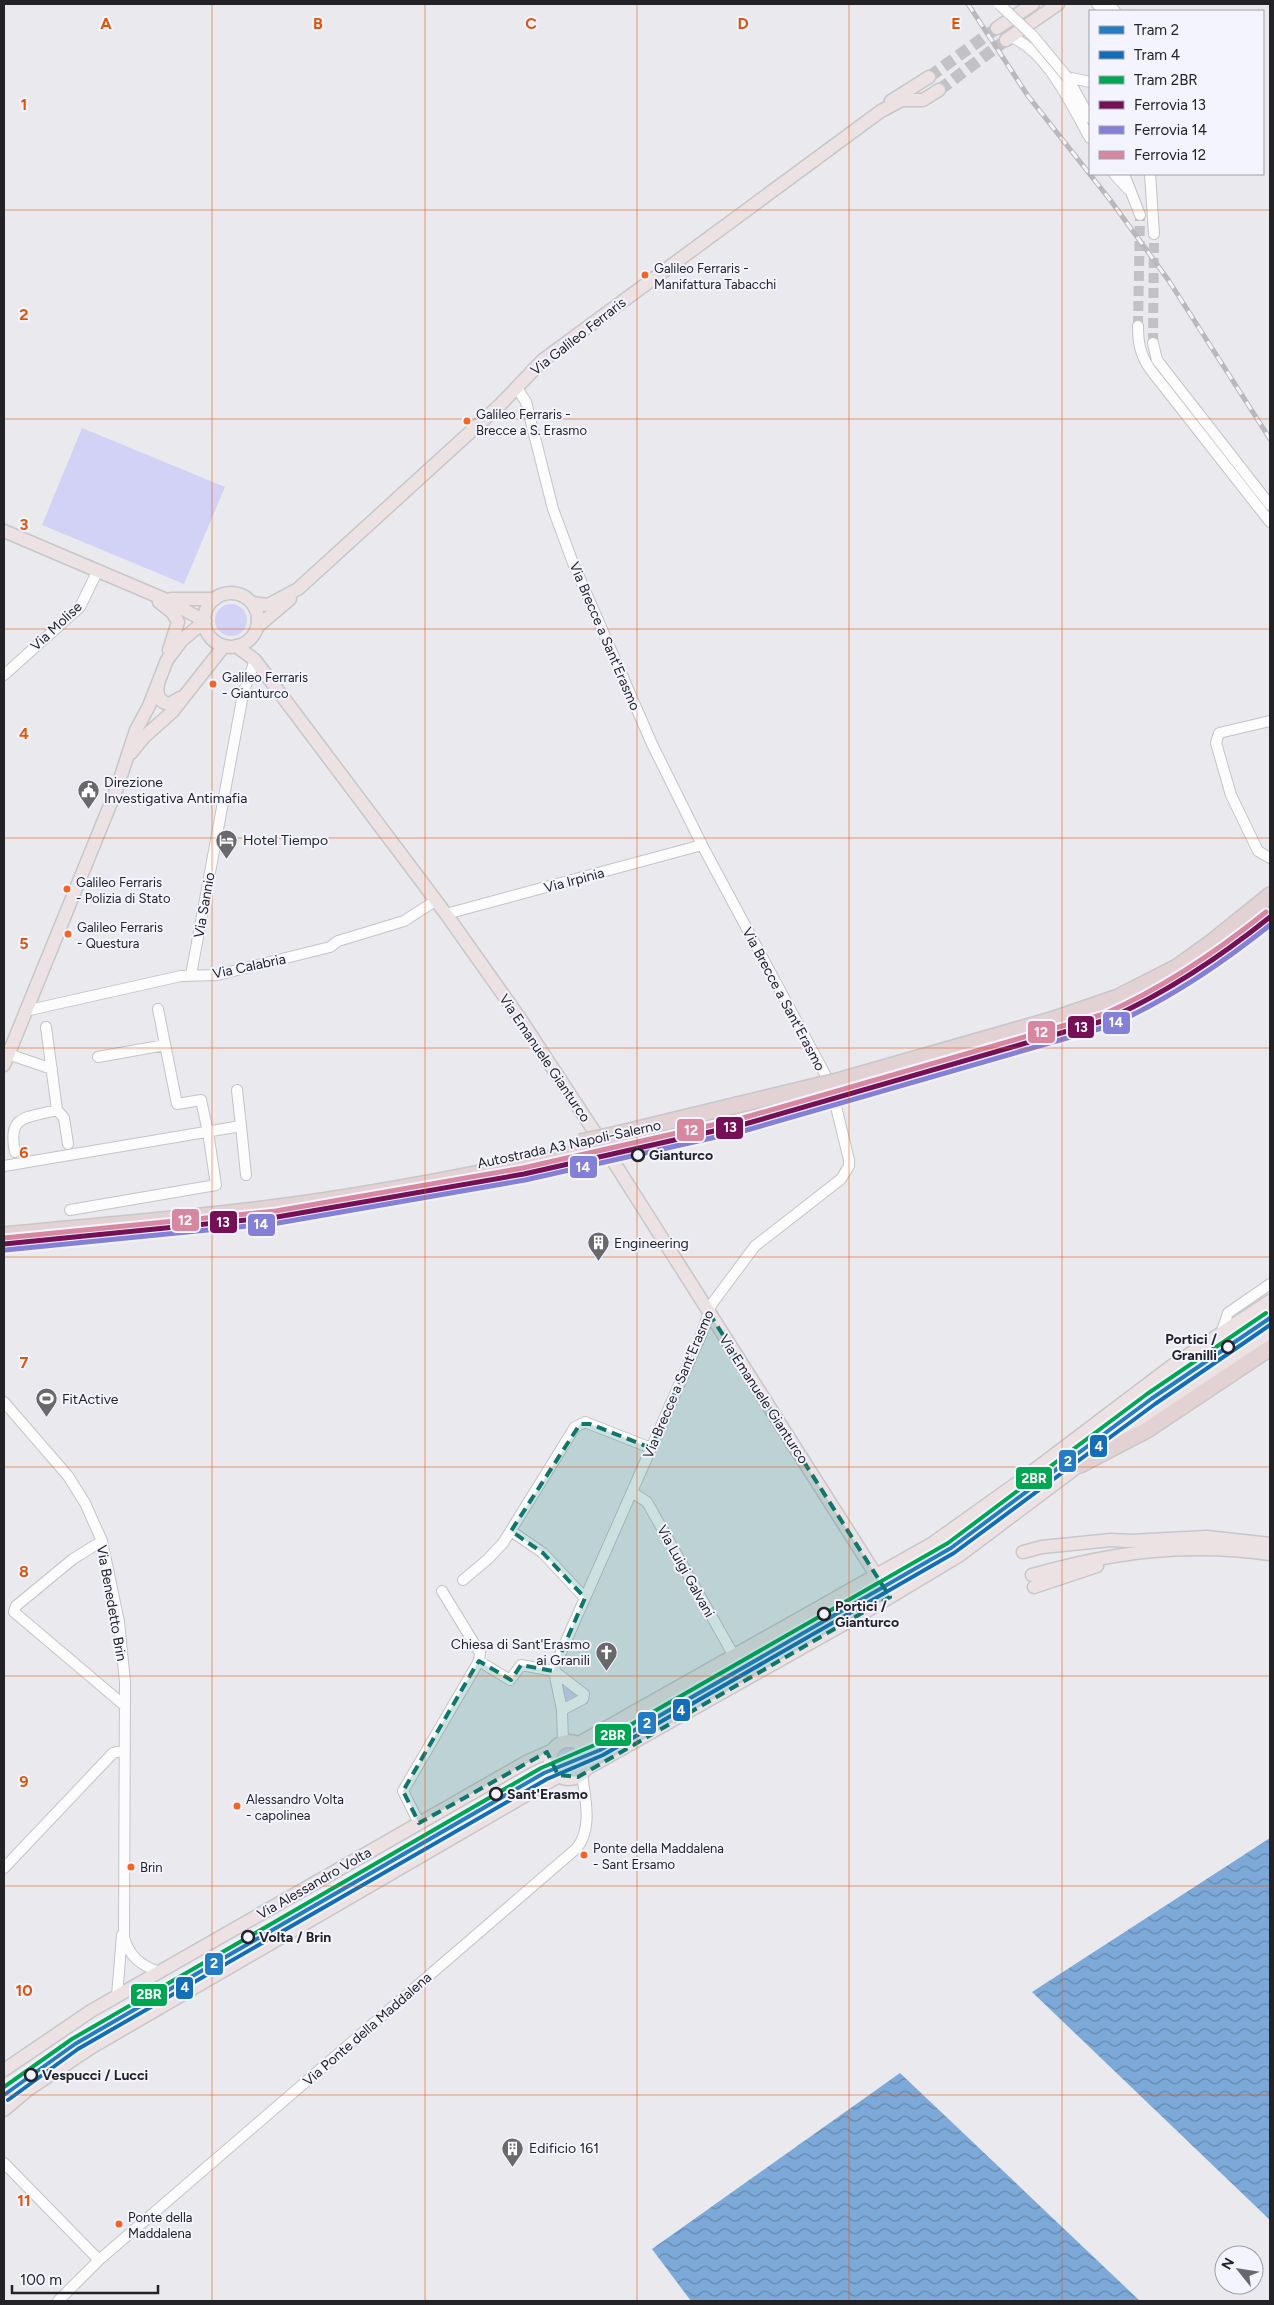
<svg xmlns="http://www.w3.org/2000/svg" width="1274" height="2305" viewBox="0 0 1274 2305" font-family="Figtree,sans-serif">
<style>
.green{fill:#d2d1f6}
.water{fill:url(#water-waves)}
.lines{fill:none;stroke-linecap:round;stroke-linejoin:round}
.minor-tunnel{stroke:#c1c1c6;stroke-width:10;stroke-dasharray:10 5;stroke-linecap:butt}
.major-tunnel{stroke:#c1c1c6;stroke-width:12;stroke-dasharray:12 6;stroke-linecap:butt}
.minor-casing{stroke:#c4c4c8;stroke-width:12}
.major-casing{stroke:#c7c7c9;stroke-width:15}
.highway-casing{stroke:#c7c7c9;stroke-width:18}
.minor{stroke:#fcfcfc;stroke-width:10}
.major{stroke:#ece2e4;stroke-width:12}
.highway{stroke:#e2d2d4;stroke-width:15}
.rail-casing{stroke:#b9b9b9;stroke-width:5}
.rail{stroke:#f3f4ff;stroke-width:3;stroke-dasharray:9;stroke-linecap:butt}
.minor-bridge-casing{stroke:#c4c4c8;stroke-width:12;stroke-linecap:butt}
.highway-bridge-casing{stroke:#c7c7c9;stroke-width:18;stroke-linecap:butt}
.minor-bridge{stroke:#fcfcfc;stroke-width:10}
.highway-bridge{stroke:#e2d2d4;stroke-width:15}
.rail-1-casing{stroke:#f3f4ff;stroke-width:9}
.rail-2-casing{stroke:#f3f4ff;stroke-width:9}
.rail-3-casing{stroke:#f3f4ff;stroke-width:9}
.rail-1{stroke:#751056;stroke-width:5}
.rail-2{stroke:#8480d7;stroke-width:5}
.rail-3{stroke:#d787a0;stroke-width:5}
.tram-1-casing{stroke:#f3f4ff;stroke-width:8}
.tram-2-casing{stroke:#f3f4ff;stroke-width:8}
.tram-3-casing{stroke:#f3f4ff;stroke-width:8}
.tram-1{stroke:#267cc0;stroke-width:4}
.tram-2{stroke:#146eb7;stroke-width:4}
.tram-3{stroke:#00a651;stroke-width:4}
.marked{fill:#0f766e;fill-opacity:0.2;stroke:#0f766e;stroke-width:4;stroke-dasharray:10 6;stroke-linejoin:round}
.grid{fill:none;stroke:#de560d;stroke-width:1;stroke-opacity:0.55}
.bus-dot{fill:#f26522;stroke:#f3f4ff;stroke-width:2}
.stop-dot{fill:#f3f4ff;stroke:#232327;stroke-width:2.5}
.labels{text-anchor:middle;stroke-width:4;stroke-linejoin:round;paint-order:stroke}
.bus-label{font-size:13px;fill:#232327;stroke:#f3f4ff;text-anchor:start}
.street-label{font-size:14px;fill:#232327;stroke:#f3f4ff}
.poi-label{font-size:14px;fill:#232327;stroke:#f3f4ff;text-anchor:start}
.stop-label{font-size:14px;font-weight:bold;fill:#232327;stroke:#f3f4ff;text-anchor:start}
.grid-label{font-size:16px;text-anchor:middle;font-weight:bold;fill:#de560d;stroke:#f3f4ff;stroke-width:4;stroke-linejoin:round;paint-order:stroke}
.line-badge{stroke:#f3f4ff;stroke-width:2}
.badge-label{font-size:14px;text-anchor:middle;font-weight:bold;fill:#fff}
</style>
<defs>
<pattern id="water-waves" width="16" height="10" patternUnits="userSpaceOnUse" patternTransform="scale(1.25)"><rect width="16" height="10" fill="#7da9d8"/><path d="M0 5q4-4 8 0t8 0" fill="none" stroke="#6689af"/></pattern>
</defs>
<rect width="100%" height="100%" fill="#e9e9ee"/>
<!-- green -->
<path class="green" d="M82 428 225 487 184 584 42 525Z
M215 620a16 16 0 1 1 32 0a16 16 0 1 1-32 0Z
M561 1684 577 1695 564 1702Z
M565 1747H573L578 1750 557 1758Z"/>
<!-- water -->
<path class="water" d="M1270 1838V2220L1032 1992Z
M900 2073 1140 2301H691L652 2249Z"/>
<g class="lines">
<!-- minor-tunnel -->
<path class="minor-tunnel" d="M1138 326 1140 215
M1153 343 1154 234"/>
<!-- major-tunnel -->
<path class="major-tunnel" d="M929 77 997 28
M939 90 1006 40"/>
<defs>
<path id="minor" d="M1097 4 1104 11
M1108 4 1115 11
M1011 37C1047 51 1071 105 1090 138
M1067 77 1090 118
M1067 77 1090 82
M1114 174 1128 189
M1124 174 1140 215
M1150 174 1154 234
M1138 326C1138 343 1140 354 1150 369L1270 522
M1153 343 1157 360 1270 505
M517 388 526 402 553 509 573 563 652 744 702 845 826 1076 832 1090 849 1160V1166L841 1179 755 1246 711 1305 702 1333 555 1666 554 1671 562 1710 563 1742
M4 675 80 607 98 570
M1270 721 1219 733 1216 743 1231 795 1258 851 1270 858
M446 914 702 845
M191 975 243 694 255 660
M25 1011 181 976 217 975 330 947 338 941 404 921 435 901
M46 1027 57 1110 64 1118 68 1144
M8 1054 52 1069
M98 1057 165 1045
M237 1090 241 1126
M15 1152C7 1114 27 1118 57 1110
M4 1166 241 1126 246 1175
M70 1210 216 1185 208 1132 201 1100 177 1104 158 1009
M1221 1334 1228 1313 1270 1284
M4 1402 68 1476 85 1503 102 1541 119 1622 125 1682 124 1937C129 1956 140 1965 159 1972
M632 1492 647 1502 734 1656
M511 1531 543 1553 585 1598
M102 1541 73 1559 16 1606 14 1612 125 1706
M463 1580 488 1559 503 1543 575 1427 585 1422 590 1424 651 1448
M442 1591 480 1653 479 1661 510 1680 521 1665 554 1671 584 1694 583 1699 562 1710
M419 1823 403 1791 479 1661
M4 1868 113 1753 125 1750
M117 1996 122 1935
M4 2163 99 2260
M58 2301 99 2260 577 1848C593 1827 585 1799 582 1774"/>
<path id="major" d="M997 28 1033 4
M1006 40 1058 4
M891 101 929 77
M4 531 164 599 205 621 182 640 167 660 149 706 136 730 117 788 4 1065
M204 620a27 27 0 1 1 54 0a27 27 0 1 1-54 0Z
M171 599H215
M159 602 172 612 178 622 169 650
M252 603 268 605 298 589 501 404 543 360 881 111 902 100H923L939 90
M257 627 290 599
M236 646 255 660 446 914 519 1017 596 1134 890 1597
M158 684C156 694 159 703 170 704L180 698
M131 753 144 737 172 712 224 646
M1023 1552 1042 1547 1111 1540 1131 1541 1207 1537 1270 1544
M1032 1575C1113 1552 1186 1542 1270 1554
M1034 1587 1097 1566
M550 1760a19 19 0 1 1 38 0a19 19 0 1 1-38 0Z
M579 1743 933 1543 1017 1483 1173 1365 1270 1301
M586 1769 860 1615 960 1555 1137 1422 1270 1332
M4 2070 91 2011 528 1761 553 1750
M4 2110 29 2089 92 2047 559 1776"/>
<path id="highway" d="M834 1082 1051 1020 1118 997 1177 967 1213 941 1270 895
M613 1135 820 1085
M4 1235C84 1227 165 1221 246 1211 360 1198 473 1175 586 1151
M1080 1465 1147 1430 1270 1348"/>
</defs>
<!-- minor casing -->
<use href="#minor" class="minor-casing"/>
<!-- major casing -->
<use href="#major" class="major-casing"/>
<!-- highway casing -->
<use href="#highway" class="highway-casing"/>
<!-- minor -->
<use href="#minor" class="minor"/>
<!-- major -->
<use href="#major" class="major"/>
<!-- highway -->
<use href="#highway" class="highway"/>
<defs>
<path id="rail" d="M968 4 1028 96 1111 201 1169 281 1270 439"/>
</defs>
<!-- rail casing -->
<use href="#rail" class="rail-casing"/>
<!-- rail -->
<use href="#rail" class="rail"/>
<defs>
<path id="minor-bridge" d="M999 4 1033 36 1067 77"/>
<path id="highway-bridge" d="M820 1085 834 1082
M580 1142 613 1135"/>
</defs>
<!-- minor-bridge casing -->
<use href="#minor-bridge" class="minor-bridge-casing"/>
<!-- highway-bridge casing -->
<use href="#highway-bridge" class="highway-bridge-casing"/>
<!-- minor-bridge -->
<use href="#minor-bridge" class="minor-bridge"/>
<!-- highway-bridge -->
<use href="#highway-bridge" class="highway-bridge"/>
<defs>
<path id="rail-1" d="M4 1244 277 1217 524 1174 745 1124 1106 1020C1166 993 1219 958 1270 917"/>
<path id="rail-2" d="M5 1250 278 1223 525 1180 747 1130 1109 1026C1168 1000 1220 965 1270 925"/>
<path id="rail-3" d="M4 1238 276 1211 523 1168 743 1118 1104 1014C1163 988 1215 953 1266 912"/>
</defs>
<!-- rail-1 casing -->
<use href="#rail-1" class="rail-1-casing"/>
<!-- rail-2 casing -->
<use href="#rail-2" class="rail-2-casing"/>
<!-- rail-3 casing -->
<use href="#rail-3" class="rail-3-casing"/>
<!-- rail-1 -->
<use href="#rail-1" class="rail-1"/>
<!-- rail-2 -->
<use href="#rail-2" class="rail-2"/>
<!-- rail-3 -->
<use href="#rail-3" class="rail-3"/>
<defs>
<path id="tram-1" d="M4 2095 75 2044 544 1773 600 1750 951 1548 1151 1399 1270 1318"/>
<path id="tram-2" d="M8 2100 78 2049 547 1779 603 1755 954 1553 1155 1404 1270 1325"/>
<path id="tram-3" d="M4 2087 72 2039 541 1768 597 1744 948 1543 1147 1394 1266 1313"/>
</defs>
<!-- tram-1 casing -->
<use href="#tram-1" class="tram-1-casing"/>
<!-- tram-2 casing -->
<use href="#tram-2" class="tram-2-casing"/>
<!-- tram-3 casing -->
<use href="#tram-3" class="tram-3-casing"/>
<!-- tram-1 -->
<use href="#tram-1" class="tram-1"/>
<!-- tram-2 -->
<use href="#tram-2" class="tram-2"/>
<!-- tram-3 -->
<use href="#tram-3" class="tram-3"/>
</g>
<!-- marked area -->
<path class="marked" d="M709 1313 890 1597 578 1777 558 1775 547 1752 419 1823 403 1791 475 1667 479 1661 511 1680 521 1665 553 1671 585 1598 543 1553 511 1531 580 1424H590L651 1448Z"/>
<!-- grid -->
<path class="grid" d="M212 4V2301M425 4V2301M637 4V2301M849 4V2301M1062 4V2301M4 210H1270M4 419H1270M4 629H1270M4 838H1270M4 1048H1270M4 1257H1270M4 1467H1270M4 1676H1270M4 1886H1270M4 2095H1270"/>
<!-- icons -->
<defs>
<symbol id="civic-pin" viewBox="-11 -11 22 30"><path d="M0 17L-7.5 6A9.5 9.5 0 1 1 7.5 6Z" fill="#68686d" stroke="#f3f4ff"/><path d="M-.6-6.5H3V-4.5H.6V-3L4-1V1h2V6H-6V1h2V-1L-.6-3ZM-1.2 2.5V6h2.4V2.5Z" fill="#fff"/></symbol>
<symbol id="hotel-pin" viewBox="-11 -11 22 30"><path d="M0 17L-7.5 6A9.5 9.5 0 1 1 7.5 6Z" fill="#68686d" stroke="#f3f4ff"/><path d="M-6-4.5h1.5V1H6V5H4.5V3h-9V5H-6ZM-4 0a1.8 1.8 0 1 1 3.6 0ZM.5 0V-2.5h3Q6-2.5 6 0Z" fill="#fff"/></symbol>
<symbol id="building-pin" viewBox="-11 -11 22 30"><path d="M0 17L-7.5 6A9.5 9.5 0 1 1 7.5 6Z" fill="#68686d" stroke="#f3f4ff"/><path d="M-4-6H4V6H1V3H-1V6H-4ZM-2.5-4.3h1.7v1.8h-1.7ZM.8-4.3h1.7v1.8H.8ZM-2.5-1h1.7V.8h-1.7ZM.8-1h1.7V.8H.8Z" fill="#fff"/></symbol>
<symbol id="stadium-pin" viewBox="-11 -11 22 30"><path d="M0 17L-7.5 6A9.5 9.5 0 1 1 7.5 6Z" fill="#68686d" stroke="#f3f4ff"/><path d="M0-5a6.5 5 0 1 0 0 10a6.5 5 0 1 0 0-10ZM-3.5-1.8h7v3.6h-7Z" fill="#fff"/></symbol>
<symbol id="church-pin" viewBox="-11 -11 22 30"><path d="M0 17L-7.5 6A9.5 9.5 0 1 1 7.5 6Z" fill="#68686d" stroke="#f3f4ff"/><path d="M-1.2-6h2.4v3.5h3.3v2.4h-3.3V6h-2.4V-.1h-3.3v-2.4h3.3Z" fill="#fff"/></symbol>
</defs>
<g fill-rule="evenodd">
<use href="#civic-pin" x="76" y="778" width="25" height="34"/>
<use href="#hotel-pin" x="214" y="828" width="25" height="34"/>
<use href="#building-pin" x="586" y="1230" width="25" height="34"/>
<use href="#stadium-pin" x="34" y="1386" width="25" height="34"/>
<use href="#church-pin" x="594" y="1640" width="25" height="34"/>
<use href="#building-pin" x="500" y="2136" width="25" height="34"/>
</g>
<!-- markers -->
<g class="bus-dot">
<circle cx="645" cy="275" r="4.5"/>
<circle cx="467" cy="421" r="4.5"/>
<circle cx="213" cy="684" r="4.5"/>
<circle cx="67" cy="889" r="4.5"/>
<circle cx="68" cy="934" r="4.5"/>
<circle cx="237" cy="1806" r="4.5"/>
<circle cx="584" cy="1855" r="4.5"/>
<circle cx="131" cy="1867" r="4.5"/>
<circle cx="119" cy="2224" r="4.5"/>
</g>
<g class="stop-dot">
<circle cx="638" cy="1155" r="6"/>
<circle cx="1228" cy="1347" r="6"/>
<circle cx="824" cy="1614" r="6"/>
<circle cx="496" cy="1794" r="6"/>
<circle cx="248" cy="1937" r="6"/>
<circle cx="31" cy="2075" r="6"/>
</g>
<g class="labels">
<!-- bus labels -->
<g class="bus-label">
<text x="654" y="273">Galileo Ferraris -<tspan x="654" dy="16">Manifattura Tabacchi</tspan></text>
<text x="476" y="419">Galileo Ferraris -<tspan x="476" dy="16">Brecce a S. Erasmo</tspan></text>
<text x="222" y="682">Galileo Ferraris<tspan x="222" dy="16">- Gianturco</tspan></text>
<text x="76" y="887">Galileo Ferraris<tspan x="76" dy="16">- Polizia di Stato</tspan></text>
<text x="77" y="932">Galileo Ferraris<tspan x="77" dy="16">- Questura</tspan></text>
<text x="246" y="1804">Alessandro Volta<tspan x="246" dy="16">- capolinea</tspan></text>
<text x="593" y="1853">Ponte della Maddalena<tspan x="593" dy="16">- Sant Ersamo</tspan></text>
<text x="140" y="1872">Brin</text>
<text x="128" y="2222">Ponte della<tspan x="128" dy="16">Maddalena</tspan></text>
</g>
<!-- street labels -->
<g class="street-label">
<text transform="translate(578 336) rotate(-38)" y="5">Via Galileo Ferraris</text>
<text transform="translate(56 626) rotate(-43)" y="5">Via Molise</text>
<text transform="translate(605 636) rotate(67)" y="5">Via Brecce a Sant'Erasmo</text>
<text transform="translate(574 880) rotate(-15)" y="5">Via Irpinia</text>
<text transform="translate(204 905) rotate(-80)" y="5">Via Sannio</text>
<text transform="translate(249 966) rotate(-12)" y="5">Via Calabria</text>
<text transform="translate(784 999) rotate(62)" y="5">Via Brecce a Sant'Erasmo</text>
<text transform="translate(545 1058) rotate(56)" y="5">Via Emanuele Gianturco</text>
<text transform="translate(569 1144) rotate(-12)" y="5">Autostrada A3 Napoli-Salerno</text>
<text transform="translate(678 1384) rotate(-67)" y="5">Via Brecce a Sant'Erasmo</text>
<text transform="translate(764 1399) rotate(57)" y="5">Via Emanuele Gianturco</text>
<text transform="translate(686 1571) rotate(61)" y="5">Via Luigi Galvani</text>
<text transform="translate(112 1603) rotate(80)" y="5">Via Benedetto Brin</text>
<text transform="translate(314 1883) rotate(-30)" y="5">Via Alessandro Volta</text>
<text transform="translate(367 2029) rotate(-41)" y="5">Via Ponte della Maddalena</text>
</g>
<!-- poi labels -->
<g class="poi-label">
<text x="104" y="787">Direzione<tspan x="104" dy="16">Investigativa Antimafia</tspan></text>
<text x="243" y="845">Hotel Tiempo</text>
<text x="614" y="1248">Engineering</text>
<text x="62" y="1404">FitActive</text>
<text x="590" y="1649" text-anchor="end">Chiesa di Sant'Erasmo<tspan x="590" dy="16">ai Granili</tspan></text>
<text x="529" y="2153">Edificio 161</text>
</g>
<!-- stop labels -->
<g class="stop-label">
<text x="649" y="1160">Gianturco</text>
<text x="1217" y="1344" text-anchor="end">Portici /<tspan x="1217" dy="16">Granilli</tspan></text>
<text x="835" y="1611">Portici /<tspan x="835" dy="16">Gianturco</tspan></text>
<text x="507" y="1799">Sant'Erasmo</text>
<text x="259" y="1942">Volta / Brin</text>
<text x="42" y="2080">Vespucci / Lucci</text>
</g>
</g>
<g class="grid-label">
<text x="106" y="29">A</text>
<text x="318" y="29">B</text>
<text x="531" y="29">C</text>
<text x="743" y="29">D</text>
<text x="956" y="29">E</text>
<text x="24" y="110">1</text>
<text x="24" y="320">2</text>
<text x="24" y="530">3</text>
<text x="24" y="739">4</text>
<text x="24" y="949">5</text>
<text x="24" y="1158">6</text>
<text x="24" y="1368">7</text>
<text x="24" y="1577">8</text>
<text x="24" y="1787">9</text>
<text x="24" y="1996">10</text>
<text x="24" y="2206">11</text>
</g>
<g class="line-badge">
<rect x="1102" y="1011" width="29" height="24" rx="5" fill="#8480d7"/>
<rect x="1067" y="1015" width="28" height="24" rx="5" fill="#751056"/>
<rect x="1027" y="1020" width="29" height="24" rx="5" fill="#d787a0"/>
<rect x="715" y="1116" width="29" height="24" rx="5" fill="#751056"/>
<rect x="676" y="1118" width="29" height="24" rx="5" fill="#d787a0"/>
<rect x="569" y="1155" width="29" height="24" rx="5" fill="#8480d7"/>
<rect x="171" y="1208" width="29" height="24" rx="5" fill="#d787a0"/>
<rect x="209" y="1210" width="29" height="24" rx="5" fill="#751056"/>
<rect x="247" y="1213" width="29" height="24" rx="5" fill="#8480d7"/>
<rect x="1089" y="1434" width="19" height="24" rx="5" fill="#146eb7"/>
<rect x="1058" y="1449" width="19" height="24" rx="5" fill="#267cc0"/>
<rect x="1015" y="1466" width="38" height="24" rx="5" fill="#00a651"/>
<rect x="672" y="1698" width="19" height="24" rx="5" fill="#146eb7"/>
<rect x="637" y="1711" width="20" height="24" rx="5" fill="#267cc0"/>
<rect x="594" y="1723" width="38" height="24" rx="5" fill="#00a651"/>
<rect x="204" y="1952" width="20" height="24" rx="5" fill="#267cc0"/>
<rect x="175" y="1976" width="19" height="24" rx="5" fill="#146eb7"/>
<rect x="130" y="1983" width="38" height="24" rx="5" fill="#00a651"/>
</g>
<g class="badge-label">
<text x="1116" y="1027">14</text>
<text x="1081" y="1032">13</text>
<text x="1041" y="1037">12</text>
<text x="730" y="1132">13</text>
<text x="691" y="1135">12</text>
<text x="583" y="1172">14</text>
<text x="185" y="1225">12</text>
<text x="223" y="1227">13</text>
<text x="261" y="1229">14</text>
<text x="1099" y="1451">4</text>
<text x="1068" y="1466">2</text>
<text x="1034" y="1483">2BR</text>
<text x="681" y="1715">4</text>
<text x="647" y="1728">2</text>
<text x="613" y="1740">2BR</text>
<text x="214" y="1968">2</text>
<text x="185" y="1992">4</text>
<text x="149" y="1999">2BR</text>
</g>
<!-- border -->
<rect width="1274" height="2305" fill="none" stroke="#232327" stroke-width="10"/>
<!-- legend -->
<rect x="1089" y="10" width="175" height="165" fill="#f3f4ff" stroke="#a0a0a9"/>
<rect x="1099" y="26" width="25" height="8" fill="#267cc0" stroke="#a0a0a9"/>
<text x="1134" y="35" font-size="15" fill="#232327">Tram 2</text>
<rect x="1099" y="51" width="25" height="8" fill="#146eb7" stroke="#a0a0a9"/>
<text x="1134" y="60" font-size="15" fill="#232327">Tram 4</text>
<rect x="1099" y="76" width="25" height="8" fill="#00a651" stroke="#a0a0a9"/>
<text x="1134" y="85" font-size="15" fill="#232327">Tram 2BR</text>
<rect x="1099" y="101" width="25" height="8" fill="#751056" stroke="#a0a0a9"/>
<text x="1134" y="110" font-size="15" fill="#232327">Ferrovia 13</text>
<rect x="1099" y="126" width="25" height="8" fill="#8480d7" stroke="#a0a0a9"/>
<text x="1134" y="135" font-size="15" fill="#232327">Ferrovia 14</text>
<rect x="1099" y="151" width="25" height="8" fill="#d787a0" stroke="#a0a0a9"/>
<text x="1134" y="160" font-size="15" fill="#232327">Ferrovia 12</text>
<!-- north arrow -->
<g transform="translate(1239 2270) rotate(300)"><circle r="24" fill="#f3f4ff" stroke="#a0a0a9"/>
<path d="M0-4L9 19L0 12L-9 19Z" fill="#68686d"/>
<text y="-8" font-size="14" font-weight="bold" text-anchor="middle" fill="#232327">N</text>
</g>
<!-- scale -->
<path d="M12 2285v8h146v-8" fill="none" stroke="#232327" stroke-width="2.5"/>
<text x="20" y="2285" font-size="15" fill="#232327" stroke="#f3f4ff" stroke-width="4" paint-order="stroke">100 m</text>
</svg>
